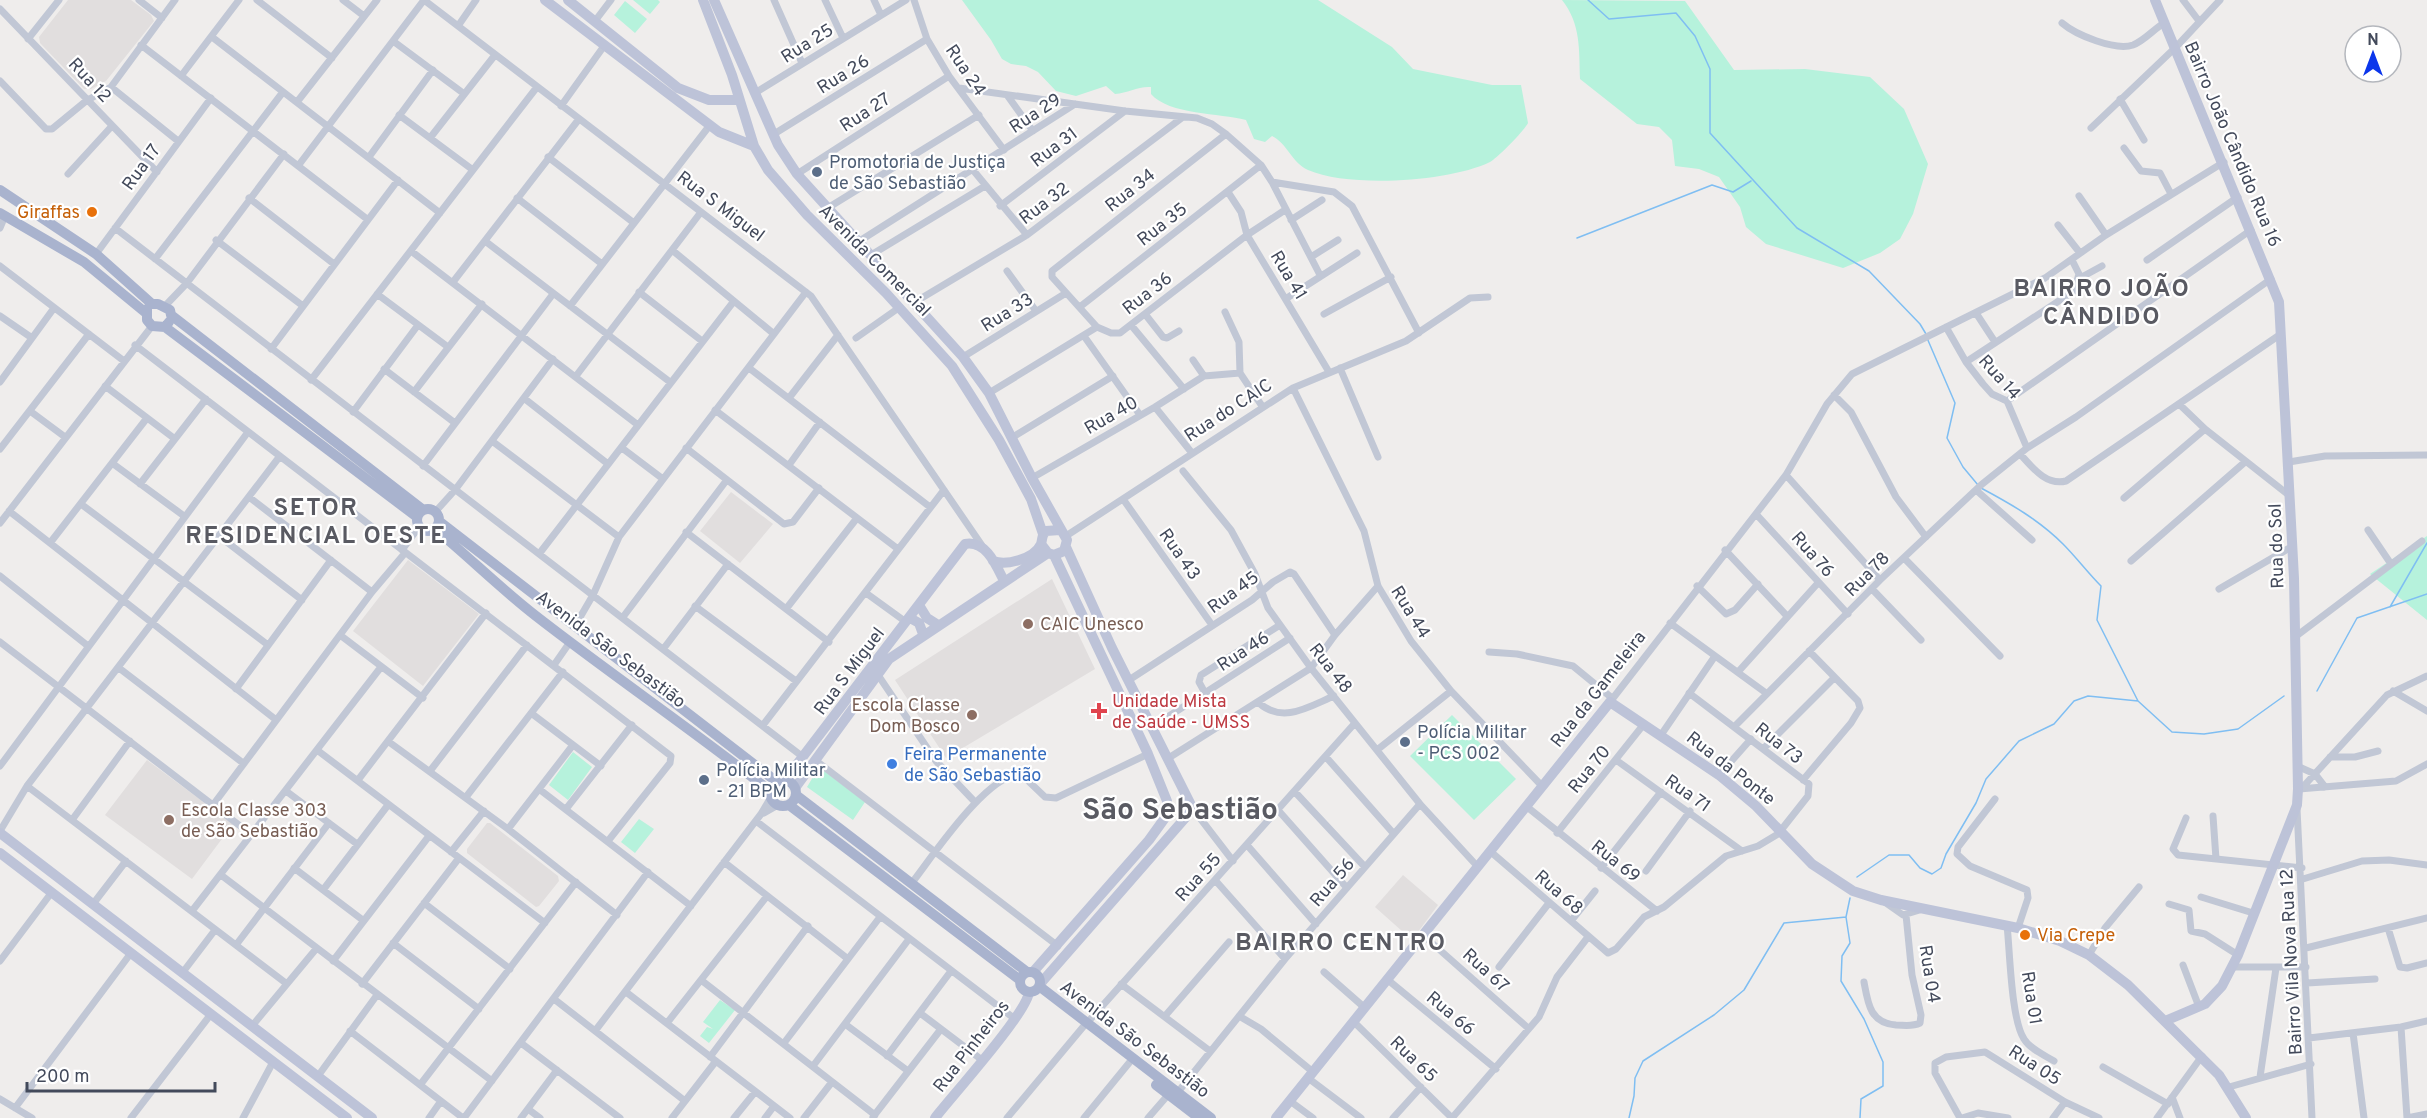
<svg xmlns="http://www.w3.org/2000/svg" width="2427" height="1118" viewBox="0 0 2427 1118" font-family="Overpass,sans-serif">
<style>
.education{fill:#e1dede}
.green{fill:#b6f2dc}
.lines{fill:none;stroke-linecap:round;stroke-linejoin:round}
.stream{stroke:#7fbef2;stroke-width:1.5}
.street{stroke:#c1c7d5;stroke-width:7}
.secondary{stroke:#bdc3d8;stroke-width:10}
.primary{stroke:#a9b3ce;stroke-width:10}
.service-dot{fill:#5c6f8a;stroke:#fff;stroke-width:2}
.food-dot{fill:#e8710a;stroke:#fff;stroke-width:2}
.education-dot{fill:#8d6e63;stroke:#fff;stroke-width:2}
.health-dot{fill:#e0444e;stroke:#fff;stroke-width:2}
.shop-dot{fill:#3f7fe0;stroke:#fff;stroke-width:2}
.labels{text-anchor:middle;stroke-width:4.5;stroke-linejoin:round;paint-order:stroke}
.street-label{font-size:18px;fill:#434a5b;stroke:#fff}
.service-label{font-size:18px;fill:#4e5e75;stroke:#fff;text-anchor:start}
.food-label{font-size:18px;fill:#c56008;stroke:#fff;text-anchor:end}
.education-label{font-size:18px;fill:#785e54;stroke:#fff;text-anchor:start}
.health-label{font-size:18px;fill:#be3a42;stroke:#fff;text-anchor:start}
.shop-label{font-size:18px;fill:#366cbe;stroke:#fff;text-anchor:start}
.district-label{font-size:24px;font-weight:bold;letter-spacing:1.5px;fill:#595a62;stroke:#fff}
.town-label{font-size:30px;font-weight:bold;fill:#595a62;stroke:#fff}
</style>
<rect width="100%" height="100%" fill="#efedec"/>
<!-- education -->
<path class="education" d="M68 0H131L151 15 154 21 106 81 91 89H84L40 43 39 37Z
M731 492 773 524 740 563 700 531Z
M408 560 479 614 423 686 353 631Z
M1052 579 1095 669 946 758 895 680Z
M147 760 233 824 192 879 105 815Z
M487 823H490L558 876 559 881 539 906 536 907 467 853V849Z
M1403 875 1438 905 1412 940 1375 907Z"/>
<!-- green -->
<path class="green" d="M633 0H658L660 2 650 14Z
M962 0H1318L1392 47 1413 69 1492 85H1521L1528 123C1524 131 1497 158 1490 162 1449 182 1349 188 1308 170 1292 163 1287 143 1272 136L1265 142 1254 139 1246 120C1220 113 1169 115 1151 94V87C1138 86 1128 93 1115 94L1106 86 1076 96 1056 91 1038 72 1026 66 1011 64 1002 59 991 40Z
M1562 0 1685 1 1734 70 1805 69 1870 77 1904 109 1928 164 1913 214 1900 239 1880 253 1843 268 1766 244 1746 227 1740 207 1719 177 1699 169 1675 166 1672 140 1659 127 1637 124 1580 79C1579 49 1581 24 1562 0Z
M625 1 647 19 635 33 614 15Z
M2427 536V620L2370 574Z
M1452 715 1516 779 1474 820 1410 756Z
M573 752 592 767 568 800 549 785Z
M819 767 865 802 853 820 807 787Z
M639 819 654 829 635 853 621 842Z
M720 1000 735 1010 709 1043 700 1036 707 1027 713 1029 703 1022Z"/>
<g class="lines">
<!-- stream -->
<path class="stream" d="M1588 0 1609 19 1676 13 1695 36 1710 69V133L1797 228 1869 271 1920 324 1926 334
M1577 238 1712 185 1733 192 1751 181
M1927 338 1955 403 1947 438 1963 467 1978 485
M1981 488C2011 504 2039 520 2063 544 2076 557 2088 573 2101 586L2097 620 2138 701
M2390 607 2427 543
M2317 691 2357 618 2427 594
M1857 877 1889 855H1909L1920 868 1932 874 1941 868 1946 854 1976 803 1986 779 2019 741 2054 724 2074 701 2088 696 2138 701 2172 732 2204 734 2238 729 2284 696
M1850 898 1846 917 1850 943 1842 956 1841 981 1864 1019 1883 1062V1086L1861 1099 1860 1118
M1629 1118 1634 1096 1635 1078 1643 1061 1714 1015 1744 990 1784 923 1846 917"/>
<!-- street -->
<path class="street" d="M139 0 162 18
M257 0 332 58
M343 0 364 16
M424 0 811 296 983 547
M774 0 802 63
M825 0 843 38
M874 0 881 15
M914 0 927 39 949 76 1004 150
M2183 0 2199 21
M0 9 157 172
M595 21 611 0
M2062 23C2076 35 2115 51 2133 45 2144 41 2154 29 2164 23
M458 26 476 0
M212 37 440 213
M28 39 59 0
M393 41 463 93
M141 45 367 219
M181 76 239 0
M0 81 46 129H52L86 101 111 87 175 0
M111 87 178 141
M959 88 1125 111 1197 118 1212 124 1226 134 1261 165 1272 182 1334 192 1352 206 1419 333
M755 93 906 0
M1007 95 1033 131
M2120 99 2144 140
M297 102 377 0
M561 106 604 46
M399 115 473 170
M2091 128 2176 47 2220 0
M774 134 927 39
M430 138 495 55
M2124 148 2141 171 2160 173 2171 194
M369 157 433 70
M548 157 634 223
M298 166 424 0
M973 170 1027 235
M68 174 111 127
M797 174 949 76
M1272 182 1320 275
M1228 192 1241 212 1247 235 1329 372
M2079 196 2106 235
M249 198 334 264
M517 198 602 264
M1000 206 1125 111
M826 209 979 115
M1291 220 1322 200
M2058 225 2080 253
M0 228 5 216
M115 228 803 757
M216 240 303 306
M485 241 670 382
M858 242 1075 104
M672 250 774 334
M411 251 638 425
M96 254 211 98
M871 255 985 186
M1311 257 1338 240
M155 259 283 92
M2147 260 2238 197
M0 266 124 361
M1007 271 1036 311
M2080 278 2102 266
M453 282 579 119
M639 292 702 341
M377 294 448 347
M1287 298 1357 253
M915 302 1027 235 1183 117
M165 306 187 283 284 154
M570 306 710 125
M1081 306 1261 165
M1225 312 1239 342 1240 373 1262 406
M1976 313 1995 342
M1145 314 1163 337 1167 338 1179 331
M1324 314 1391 277
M0 316 32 338
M1131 325 1184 389
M1097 327 1052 277V271L1226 134
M1946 327 1966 362 1983 384 1992 394 2007 401 2027 448
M1084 336 1140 415
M856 338 900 307
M135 345 671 756 670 763 608 841
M271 349 398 180
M963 357 1066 293
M1193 360 1204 376
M1966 362 2074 291 2079 274 2072 260
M749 368 930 507
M1340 368 1378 457
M384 369 455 423
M576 376 701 212
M311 380 537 87
M0 382 54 308
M105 386 175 439
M1293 388 1364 531 1378 586 1411 641 1451 691 1542 786
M414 392 482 304
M989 393 1097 327 1111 333H1120L1247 235 1285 210
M1834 395 1851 412 1896 497 1926 537
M789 398 838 335
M525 399 608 464
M2007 401 2251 230
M2179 404 2205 429 2290 496
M1155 407 1192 453
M715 410 898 549
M30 411 65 437
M353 412 418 325
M1013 437 1113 376
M492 441 619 537
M622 448 663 479
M686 448 784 524 793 522 819 488
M0 449 89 334
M2020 454C2032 467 2046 486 2066 481L2281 334
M2289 462 2325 456 2427 455
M112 463 184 516
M789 465 820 422
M423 466 553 294
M1183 471 1231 530 1255 574 1268 608 1311 668 1420 804 1478 867
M1786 475 1880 580
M1032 478 1155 407 1204 376 1240 373
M140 484 206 399
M1976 490 2032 540
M249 497 372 592
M2124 498 2205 429
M1123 499 1212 625
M81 504 268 645
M9 511 275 719
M436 511 455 490 553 359
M1756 514 1848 614
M0 523 152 326
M2368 530 2391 564
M686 532 829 642
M219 536 302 600
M1066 536 1293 388 1406 341 1470 298 1488 297
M50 543 147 418
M402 550 419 527
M1725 550 1786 615
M539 554 734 301
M1904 558 2000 656
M2131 561 2245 462
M0 576 88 646
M1697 586 1726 614 1735 610 1758 584
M1872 589 1921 640
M2219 589 2293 546
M866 593 906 622
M695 606 796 681
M786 609 857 518
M623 617 726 481
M1670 623 1766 693
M575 626 593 595 619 537 806 292
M340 635 423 698
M2295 637 2422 541
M0 642 252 835
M664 648 728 564
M1489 652 1517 654 1573 666 1612 698
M554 665 570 642
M119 668 243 763
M1738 672 1818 583
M878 675 936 761 974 801
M1129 680 1252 600 1273 582 1290 572 1294 574 1335 635
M236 689 331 560
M2393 691 2427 711
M1205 693 1199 682 1201 675 1280 625
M1610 702 1786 475 1827 404 1852 374 2045 278 2106 235 2224 162
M1259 703C1283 724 1308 707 1334 696
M531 713 601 766
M763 725 944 490
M1152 727 1290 638
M1734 727 1880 580 1981 485 2027 448 2076 417 2271 279
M1661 735 1715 656
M389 742 508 829 617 915
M1763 749 1834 678
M317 750 545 923
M1377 750 1451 691
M1326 757 1394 834
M2330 757H2355L2378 751
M1167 759 1311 668 1335 635 1378 586
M815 760 1058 946
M1616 760 1742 851
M0 766 248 432
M2297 766 2315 774 2325 787
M430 771 527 645
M1719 775 1751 739
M358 780 486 613
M1803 780 1851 723 1860 708 1858 701 1809 651
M27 786 287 984
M539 789 691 906
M2299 789 2396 781 2427 764
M2301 789 2387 695 2427 676
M286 791 357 844
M1295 792 1365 867
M466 797 563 672
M1995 799 1958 847 1957 854 1970 866 2027 890 2028 898 2018 928
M213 805 372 592 405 553
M1526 806 1657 911
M566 809 632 725
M1193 809 1233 861
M2297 809 2312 1118
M1278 810 1347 888
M764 813 778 805
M2213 816 2216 859
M2186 818 2173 849 2178 855 2302 868
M72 820 130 741
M756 821 1015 1019
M508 829 573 745
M0 831 27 786 280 456
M1557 833 1644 724
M1247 845 1316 924
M451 852 484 811
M1491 852 1608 953 1616 949 1644 917 1664 907 1726 856 1758 846 1778 834 1808 796 1809 784 1689 693
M724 862 848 959
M294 868 364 921
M1601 868 1661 792
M1646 871 1690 811
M221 875 492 1081
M2303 879 2362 861 2389 860 2427 865
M1215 880 1285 959
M911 884C930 860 989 770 1022 775L1045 797 1056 798 1148 754
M323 890 388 805
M2201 897 2253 913
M1883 901 1903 915 1923 909
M424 903 510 969
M93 904 126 861
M2169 904 2189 910 2191 931 2205 934 2238 955
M192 911 381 667
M1571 921 1595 891
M2007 925C2010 952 2011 1019 2024 1039 2030 1049 2044 1055 2054 1061
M2388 928 2400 967 2407 968 2427 963
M1424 936 1528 1028
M393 943 479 1009
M236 945 329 823
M2306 948 2427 918
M2089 955 2105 928 2139 887
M0 961 52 892
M333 961 429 836
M2183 965 2199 1007
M1499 967 1549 903
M2233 967H2306
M183 972 215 930
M1324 972 1365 1008
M701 980 875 1115
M1388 980 1496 1069
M1864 982C1868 1004 1870 1023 1896 1025 1904 1025 1912 1027 1920 1023L1921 1015 1912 975 1906 915
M2307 983 2375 979
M362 984 459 858
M1121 984 1210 1051
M626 992 790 1118
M554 999 685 1101
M920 1013 982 1060
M1165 1016 1229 942
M1239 1016 1261 1029 1313 1072
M1354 1022 1452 1118
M667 1023 767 896
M1087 1023 1355 723
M845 1024 908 1071
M252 1026 316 949
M2401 1027 2407 1118
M350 1031 463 1118
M595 1031 761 814 771 797
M2353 1033 2364 1118
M2309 1038 2401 1027 2427 1021
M521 1043 620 1118
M784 1043 880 917
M887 1056 951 971
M710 1057 808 926
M813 1066 909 939
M2103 1067 2168 1104
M318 1076 377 995
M2260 1077 2276 968
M1308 1078 1361 1118
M420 1085 576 882
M2229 1087 2311 1064
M1178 1092 1285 959 1420 804
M2172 1097 2180 1118
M0 1099 32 1118
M1290 1101 1313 1118
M15 1108 131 953
M528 1109 540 1118
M873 1117 941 1029
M131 1118 211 1014
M243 1118 273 1062
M429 1118 441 1101
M464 1118 648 872
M521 1118 557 1070
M672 1118 716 1061
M734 1118 755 1092
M765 1118 774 1106
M804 1118 832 1082
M1007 1118 1083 1027
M1084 1118 1129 1063
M1148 1118 1168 1095
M1393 1118 1421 1087
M1452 1118 1539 1017 1557 977 1588 937
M1960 1118 1935 1073V1063L1946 1057 1985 1052 2065 1102 2099 1118
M1962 1118 1978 1113 2008 1118
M2053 1118 2065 1102
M2157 1118 2202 1056
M2407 1118 2427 1114"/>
<!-- secondary -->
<path class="secondary" d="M545 0 719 132 754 146
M568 0 678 88 709 100H738
M703 0 732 75 754 146 768 170 807 215 886 293 952 366 999 440 1031 499 1043 534
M714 0 778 145 797 174 963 357 989 393 1032 478 1067 540 1064 551 1054 555 1048 553 1041 544
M2155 0 2279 302 2294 578 2298 789 2297 805 2238 955 2222 986 2205 1004 2165 1021
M993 561C1006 566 1034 559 1041 544 1043 538 1041 536 1046 531L1060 530
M919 605 927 618 938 625
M910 618 919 623 923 634
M785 780 965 544C986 540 996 565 1004 581
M795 788 889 659 1048 553
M0 833 372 1118
M0 853 347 1118
M1033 972 1149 840 1167 815V801L1148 754 1054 555
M1040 984 1193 809 1112 648 1066 547
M935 1118C952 1096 1027 1013 1029 992
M1276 1118 1610 702 1719 775 1756 806 1812 864 1853 891 1881 900 2018 928 2060 941 2089 955 2128 985 2219 1075 2246 1118"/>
<!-- primary -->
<path class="primary" d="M0 190 96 254 152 304
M0 213 84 262 146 313
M152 304H158L170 310 171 315 422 509
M147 309V320L152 326 165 327 169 322
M165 327 417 517
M417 520a11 11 0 1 1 22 0a11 11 0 1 1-22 0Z
M440 522 777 782
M435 529C469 557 501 589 536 616 613 676 693 730 770 791
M770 793a13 13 0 1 1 26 0a13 13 0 1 1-26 0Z
M796 795 1027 972
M789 805 1020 980
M1020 982a10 10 0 1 1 20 0a10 10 0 1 1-20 0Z
M1039 986 1211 1118
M1156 1085 1199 1118"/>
</g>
<!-- markers -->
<g class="service-dot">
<circle cx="817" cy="172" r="6"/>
<circle cx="1405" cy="742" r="6"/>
<circle cx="704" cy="780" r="6"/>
</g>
<g class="food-dot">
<circle cx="92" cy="212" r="6"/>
<circle cx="2025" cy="935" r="6"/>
</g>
<g class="education-dot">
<circle cx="1028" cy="624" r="6"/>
<circle cx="972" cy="715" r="6"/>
<circle cx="169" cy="820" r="6"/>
</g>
<path class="health-dot" d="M1096 702h6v6h6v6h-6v6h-6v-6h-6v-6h6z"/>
<circle class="shop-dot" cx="892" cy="764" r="6"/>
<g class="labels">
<!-- street labels -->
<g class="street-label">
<text transform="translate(807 43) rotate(-32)" y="6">Rua 25</text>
<text transform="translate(966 70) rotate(56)" y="6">Rua 24</text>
<text transform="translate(843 74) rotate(-32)" y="6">Rua 26</text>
<text transform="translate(90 80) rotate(47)" y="6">Rua 12</text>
<text transform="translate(865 112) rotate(-33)" y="6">Rua 27</text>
<text transform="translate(1035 113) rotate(-33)" y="6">Rua 29</text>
<text transform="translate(2233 144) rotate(67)" y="6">Bairro João Cândido Rua 16</text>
<text transform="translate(1054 147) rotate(-37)" y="6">Rua 31</text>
<text transform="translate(141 167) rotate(-54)" y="6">Rua 17</text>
<text transform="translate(1130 190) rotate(-38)" y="6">Rua 34</text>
<text transform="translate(1044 203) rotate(-37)" y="6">Rua 32</text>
<text transform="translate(721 206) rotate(37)" y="6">Rua S Miguel</text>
<text transform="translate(1162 224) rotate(-38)" y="6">Rua 35</text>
<text transform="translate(875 260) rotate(45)" y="6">Avenida Comercial</text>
<text transform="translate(1289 275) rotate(59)" y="6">Rua 41</text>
<text transform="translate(1147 293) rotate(-38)" y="6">Rua 36</text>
<text transform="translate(1007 312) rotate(-32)" y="6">Rua 33</text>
<text transform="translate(2000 377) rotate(48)" y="6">Rua 14</text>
<text transform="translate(1228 410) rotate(-33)" y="6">Rua do CAIC</text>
<text transform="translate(1111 415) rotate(-30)" y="6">Rua 40</text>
<text transform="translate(2276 546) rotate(-92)" y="6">Rua do Sol</text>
<text transform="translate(1180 554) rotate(55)" y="6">Rua 43</text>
<text transform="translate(1813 554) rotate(48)" y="6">Rua 76</text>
<text transform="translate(1867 574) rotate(-45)" y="6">Rua 78</text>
<text transform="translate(1233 592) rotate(-36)" y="6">Rua 45</text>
<text transform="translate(1411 612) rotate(58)" y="6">Rua 44</text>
<text transform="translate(611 649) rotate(37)" y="6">Avenida São Sebastião</text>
<text transform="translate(1243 651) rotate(-33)" y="6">Rua 46</text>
<text transform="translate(1331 668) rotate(52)" y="6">Rua 48</text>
<text transform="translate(849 671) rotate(-53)" y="6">Rua S Miguel</text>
<text transform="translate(1598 689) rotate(-52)" y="6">Rua da Gameleira</text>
<text transform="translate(1779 743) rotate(38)" y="6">Rua 73</text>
<text transform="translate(1731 768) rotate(38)" y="6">Rua da Ponte</text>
<text transform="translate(1589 769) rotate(-51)" y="6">Rua 70</text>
<text transform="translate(1688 793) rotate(35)" y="6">Rua 71</text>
<text transform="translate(1616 861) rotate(38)" y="6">Rua 69</text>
<text transform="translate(1198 877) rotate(-48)" y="6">Rua 55</text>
<text transform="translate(1332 882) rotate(-49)" y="6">Rua 56</text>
<text transform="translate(1559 892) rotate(41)" y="6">Rua 68</text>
<text transform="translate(2291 962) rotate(-93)" y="6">Bairro Vila Nova Rua 12</text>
<text transform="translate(1486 970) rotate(42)" y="6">Rua 67</text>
<text transform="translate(1930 974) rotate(81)" y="6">Rua 04</text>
<text transform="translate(2032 998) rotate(81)" y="6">Rua 01</text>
<text transform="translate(1451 1013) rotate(40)" y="6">Rua 66</text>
<text transform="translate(1135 1039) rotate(37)" y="6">Avenida São Sebastião</text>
<text transform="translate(971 1046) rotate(-52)" y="6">Rua Pinheiros</text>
<text transform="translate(1414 1059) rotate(44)" y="6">Rua 65</text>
<text transform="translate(2035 1065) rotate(33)" y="6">Rua 05</text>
</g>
<!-- service labels -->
<g class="service-label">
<text x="829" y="168">Promotoria de Justiça<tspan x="829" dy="21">de São Sebastião</tspan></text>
<text x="1417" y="738">Polícia Militar<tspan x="1417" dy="21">- PCS 002</tspan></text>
<text x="716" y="776">Polícia Militar<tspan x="716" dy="21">- 21 BPM</tspan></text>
</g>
<!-- food labels -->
<g class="food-label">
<text x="80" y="218">Giraffas</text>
<text x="2037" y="941" text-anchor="start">Via Crepe</text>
</g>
<!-- education labels -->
<g class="education-label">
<text x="1040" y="630">CAIC Unesco</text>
<text x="960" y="711" text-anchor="end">Escola Classe<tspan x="960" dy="21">Dom Bosco</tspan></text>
<text x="181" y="816">Escola Classe 303<tspan x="181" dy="21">de São Sebastião</tspan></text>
</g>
<!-- health labels -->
<g class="health-label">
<text x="1112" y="707">Unidade Mista<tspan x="1112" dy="21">de Saúde - UMSS</tspan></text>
</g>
<!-- shop labels -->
<g class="shop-label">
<text x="904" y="760">Feira Permanente<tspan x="904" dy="21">de São Sebastião</tspan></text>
</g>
<!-- district labels -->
<g class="district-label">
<text x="2102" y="296">BAIRRO JOÃO<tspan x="2102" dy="28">CÂNDIDO</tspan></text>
<text x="316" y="515">SETOR<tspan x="316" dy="28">RESIDENCIAL OESTE</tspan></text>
<text x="1341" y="950">BAIRRO CENTRO</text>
</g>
<!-- town labels -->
<g class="town-label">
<text x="1180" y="819">São Sebastião</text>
</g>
</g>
<!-- north arrow -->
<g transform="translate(2373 54)"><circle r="28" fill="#ffffff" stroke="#b4b7bd" stroke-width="1.5"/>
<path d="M0-4.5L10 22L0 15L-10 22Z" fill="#0b36eb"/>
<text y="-9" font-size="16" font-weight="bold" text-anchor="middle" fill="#434a5b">N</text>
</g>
<!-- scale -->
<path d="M27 1082v9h188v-9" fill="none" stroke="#434a5b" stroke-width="3"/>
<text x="36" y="1082" font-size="18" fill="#434a5b" stroke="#ffffff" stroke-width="4.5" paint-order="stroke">200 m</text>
</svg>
